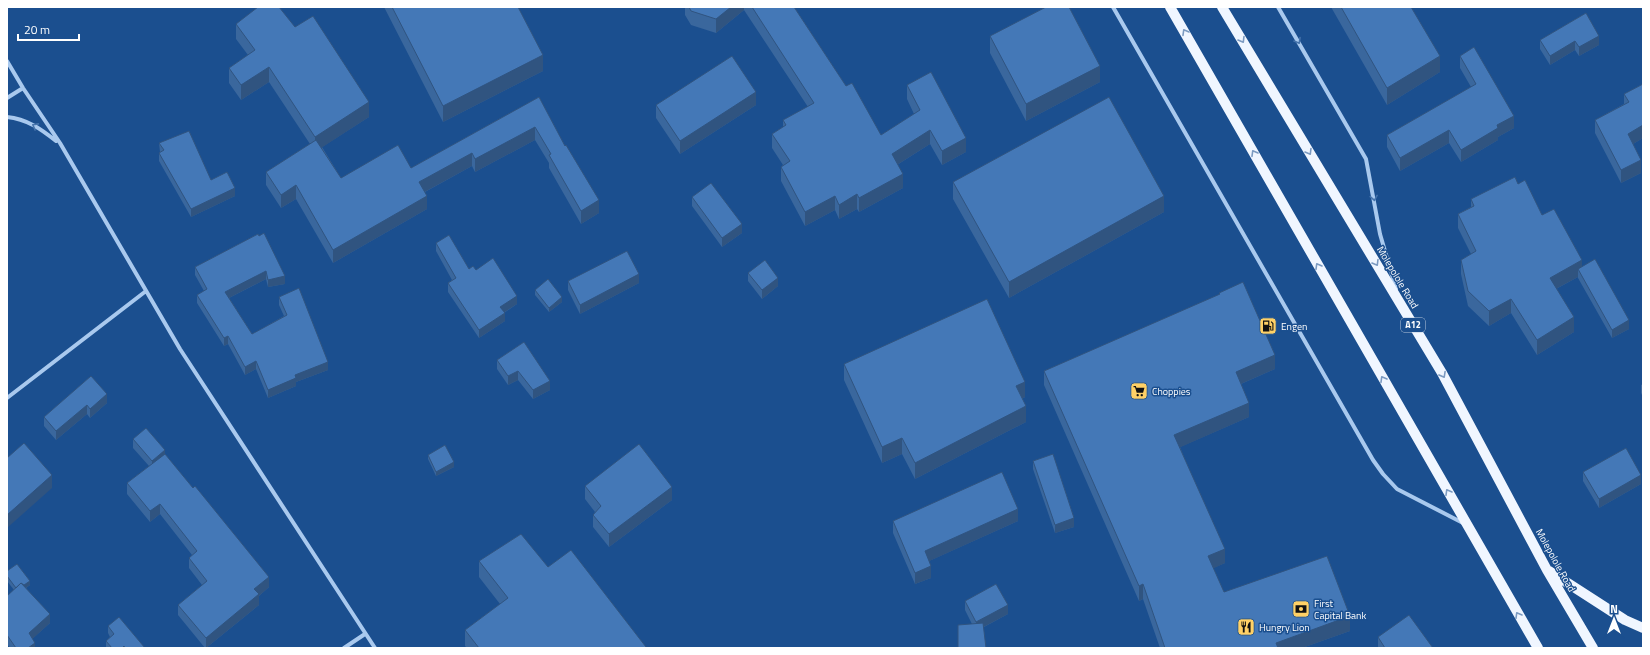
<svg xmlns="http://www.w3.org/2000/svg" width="1650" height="655" viewBox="0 0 1650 655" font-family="'Titillium Web',sans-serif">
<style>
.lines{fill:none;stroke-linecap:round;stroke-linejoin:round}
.minor{stroke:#a9c9ee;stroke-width:4}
.primary{stroke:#f0f6ff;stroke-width:10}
.wall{fill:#3a679d}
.shaded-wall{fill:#305480}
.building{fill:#4478b7;stroke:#305480}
.oneway{stroke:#7b9ac1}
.oneway2{stroke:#4674ac}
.labels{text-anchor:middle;stroke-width:3;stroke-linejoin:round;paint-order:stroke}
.shield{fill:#1b4f8f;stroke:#bbcadd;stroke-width:1}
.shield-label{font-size:9px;font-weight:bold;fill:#fff}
.street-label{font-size:10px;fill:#fff;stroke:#1b4f8f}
.poi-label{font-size:10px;fill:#fff;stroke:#1b4f8f;text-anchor:start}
</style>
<rect width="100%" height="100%" fill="#1b4f8f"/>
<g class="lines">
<!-- minor -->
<path class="minor" d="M1113 7 1373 460 1383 474 1397 489 1463 523
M1278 7 1366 159 1380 234 1396 289
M7 61 23 88 60 143 180 349 375 648
M7 98 23 88
M7 117C27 119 41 129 56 141
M7 398 146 291
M344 648 365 634"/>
<!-- primary -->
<path class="primary" d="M1170 7 1538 648
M1222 7 1442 373 1547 570 1593 648
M1549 571 1625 620 1643 628"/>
</g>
<!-- wall -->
<path class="wall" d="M384 7H518L543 71 443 122Z
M685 7H794L846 86 881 135 914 114 907 99V85L966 152 942 165 930 144 897 165 903 188 859 212 857 209 839 219 835 210 805 226 781 181V167L783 165 772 148V134L783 127V120L808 107 744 10 716 33 691 25 685 15Z
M1331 7H1411L1440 72 1387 105Z
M1586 13 1599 45 1579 56 1575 50 1550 65 1540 49V40Z
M236 24 369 117 322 147 341 178 411 168 539 97 599 213 581 224 549 168V163L535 140 475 172 472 166 425 192 427 209 333 263 296 199 281 208 266 185V172L310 144 269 82 241 100 229 83V68L248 55 236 39Z
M990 36 1100 82 1026 121 990 53Z
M1460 56 1514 128 1498 137V140L1461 162 1449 143 1400 171 1387 147V135L1471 87 1460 68Z
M1643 84V138L1633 144 1641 173 1621 183 1595 133V120L1624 104V94Z
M656 105H756L680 154 656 118Z
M159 143 211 180 235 196 191 217 159 161V153L160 152Z
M953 182 1164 212 1009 298 953 199Z
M1518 184 1582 267 1629 329 1612 338 1578 278V277L1556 289 1574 332 1537 355 1511 313 1489 326 1468 306 1461 274V260L1471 254 1458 228V214L1471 207V199Z
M692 197 742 233 722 247 692 206Z
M258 234 285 284 268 287 266 279 229 298 252 334 284 316 279 305V297L328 370 296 382V386L268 398 256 369 245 375 228 344 224 346 197 303V295L204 291 195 275V267Z
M436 243 469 269 476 270 517 304 504 313 505 321 479 338 448 292V283L452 280 436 251Z
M748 273 778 286 762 299 748 281Z
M568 281 639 283 580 314 568 290Z
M535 290 562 302 549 312 535 295Z
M1219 293 1275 369 1241 384 1249 417 1180 447 1225 563 1213 568 1224 592 1350 631 1302 648H1160L1143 599 1139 601 1044 385V371L1219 295Z
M524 342 550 390 533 399 518 380 508 385 497 369V360Z
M844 364 1025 397 1022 399 1026 422 915 479 902 454 882 463 844 380Z
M91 376 107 403 90 418 87 414 56 440 44 426V417Z
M1643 384V397L1641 393V385Z
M133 439 165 454 269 587 259 596V605L206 648H205L178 615V605L202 585 189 568V558L192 555 160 514 150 522 127 494V483L149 466 133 448Z
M428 455 454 467 436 476 428 459Z
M1033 461 1074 527 1055 533 1033 469Z
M1583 472 1641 484 1599 508 1583 481Z
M585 486 672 500 609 547 593 527V515L595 512 585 499Z
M893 521H1018L929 561 931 578 915 584 893 533Z
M479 561 548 567 646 648H467L465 646V630L500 604 479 577Z
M7 571 30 585 26 588 50 623 32 639 35 648H10L7 644V596L14 590 7 581Z
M965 601 1008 614 984 627 972 624 965 610Z
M108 626 145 648H106V641L110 637 108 633Z
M1378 637 1433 648H1378Z"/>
<!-- shaded-wall -->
<path class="shaded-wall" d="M731 7H744V10L716 33V19Z
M1599 36V45L1579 56V47Z
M1575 41V50L1550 65V56Z
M543 55V71L443 122V106Z
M1440 56V72L1387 105V88Z
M1100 66V82L1026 121V104Z
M269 67V82L241 100V85Z
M756 92V105L680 154V141Z
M369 102V117L315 152V137Z
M1514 116V128L1498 137V140L1461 162V150L1497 125Z
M1643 125V138L1628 147V134Z
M535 127V140L475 172V159Z
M930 130V144L892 168V154Z
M1449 130V143L1400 171V158Z
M966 138V152L942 165V151Z
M472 153V166L419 195V182Z
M1641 160V173L1621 183V170Z
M903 174V188L859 212V198Z
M296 185V199L281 208V195Z
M235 188V196L191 217V209Z
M857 194V209L839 219V205Z
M427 196V209L333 263V250Z
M835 196V210L805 226V212Z
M1164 196V212L1009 298V282Z
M599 200V213L581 224V211Z
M742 224V233L722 247V238Z
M1582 260V274L1578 269V277L1550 292V278Z
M266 271V279L225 300V292Z
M639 274V283L580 314V305Z
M285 276V284L268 287V280Z
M778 278V286L762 299V290Z
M517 296V304L500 315V307Z
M562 297V302L549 312V308Z
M1511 299V313L1489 326V311Z
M505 313V321L479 338V330Z
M1574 317V332L1537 355V340Z
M1629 320V329L1612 338V330Z
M228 336V344L224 346V338Z
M1275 355V369L1236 386V372Z
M256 361V369L245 375V367Z
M328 362V370L296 382V386L268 398V390L295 375Z
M518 371V380L508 385V376Z
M550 381V390L533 399V390Z
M1025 382V397L1016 402V386Z
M107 394V403L90 418V409Z
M1249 403V417L1174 450V435Z
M87 405V414L56 440V431Z
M1026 406V422L915 479V463Z
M902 438V454L882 463V447Z
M165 450V459L152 470V461Z
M454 462V467L436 476V472Z
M52 475V488L7 528V515Z
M1641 475V484L1599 508V499Z
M672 487V500L609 547V534Z
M160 504V514L150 522V511Z
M1018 509V521L925 563V551Z
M1074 518V527L1055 533V525Z
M1225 549V563L1208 571V556Z
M931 566V578L915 584V573Z
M269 577V587L259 596V605L206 648V638L254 589Z
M30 581V585L17 594V590Z
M1143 584V599L1139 601V586Z
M1008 605V614L976 631V622Z
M50 614V623L29 642V633Z
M1350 616V631L1302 648H1276V643Z
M35 643V648H28Z"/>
<!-- building -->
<path class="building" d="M258 7H279L295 27 313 16 369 102 315 137 269 67 241 85 229 68 255 50 236 24Z
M392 7H518L543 55 443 106Z
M689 7H731L716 19 691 11Z
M752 7H794L846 86 852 83 881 135 920 110 907 85 931 72 966 138 942 151 930 130 892 154 903 174 859 198 857 194 839 205 835 196 805 212 781 167 790 161 772 134 786 125 783 120 814 103Z
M1046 7H1069L1100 66 1026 104 990 36Z
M1341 7H1411L1440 56 1387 88Z
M1586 13 1599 36 1579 47 1575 41 1550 56 1540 40Z
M1474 47 1514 116 1497 125 1498 128 1461 150 1449 130 1400 158 1387 135 1476 84 1460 56Z
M732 56 756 92 680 141 656 105Z
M1643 84V125L1628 134 1641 160 1621 170 1595 120 1629 102 1624 94Z
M539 97 565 146 566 145 599 200 581 211 549 155 551 154 535 127 475 159 472 153 419 182 427 196 333 250 296 185 281 195 266 172 316 140 341 178 398 145 411 168Z
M1109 97 1164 196 1009 282 953 182Z
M189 131 211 180 227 172 235 188 191 209 159 153 164 150 159 143Z
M1515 177 1518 184 1525 180 1542 215 1554 209 1582 260 1550 278 1574 317 1537 340 1511 299 1489 311 1468 291 1461 260 1476 251 1458 214 1474 206 1471 199Z
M711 183 742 224 722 238 692 197Z
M264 233 285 276 268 280 266 271 225 292 252 334 287 315 279 297 299 288 328 362 295 375 296 378 268 390 256 361 245 367 228 336 224 338 197 295 207 289 195 267 258 234 259 236Z
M449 235 469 269 473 266 476 270 493 258 517 296 500 307 505 313 479 330 448 283 456 278 436 243Z
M627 251 639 274 580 305 568 281Z
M1595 259 1629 320 1612 330 1578 269Z
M765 260 778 278 762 290 748 273Z
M548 279 562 297 549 308 535 290Z
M1243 282 1275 355 1236 372 1249 403 1174 435 1225 549 1208 556 1224 592 1327 556 1350 616 1276 643 1278 648H1165L1143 584 1139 586 1044 371 1220 294 1219 293Z
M987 299 1025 382 1016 386 1026 406 915 463 902 438 882 447 844 364Z
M524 342 550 381 533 390 518 371 508 376 497 360Z
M91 376 107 394 90 409 87 405 56 431 44 417Z
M146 428 165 450 152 461 133 439Z
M24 443 52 475 7 515V458Z
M639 444 672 487 609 534 593 515 601 506 585 486Z
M445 445 454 462 436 472 428 455Z
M1626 448 1641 475 1599 499 1583 472Z
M165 454 193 488 195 486 269 577 254 589 259 594 206 638 178 605 207 581 189 558 197 551 160 504 150 511 127 483Z
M1053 454 1074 518 1055 525 1033 461Z
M1002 472 1018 509 925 551 931 566 915 573 893 521Z
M521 534 548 567 571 550 646 647 644 648H479L465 630 508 598 479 561Z
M17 564 30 581 24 585 21 583 16 588 7 576V571Z
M21 583 50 614 29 633 35 643 28 648H16L7 635V596Z
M996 584 1008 605 976 622 965 601Z
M1409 615 1433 648H1385L1378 637Z
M119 617 145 648H125L124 646 122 648H112L106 641 114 634 108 626Z
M983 623 986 648H958V625Z"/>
<!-- one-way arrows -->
<defs><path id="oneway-chevron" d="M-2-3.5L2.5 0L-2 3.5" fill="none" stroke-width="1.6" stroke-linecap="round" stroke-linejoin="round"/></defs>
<g class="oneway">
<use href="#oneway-chevron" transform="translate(1185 32) rotate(-120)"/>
<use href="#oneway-chevron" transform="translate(1242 40) rotate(59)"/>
<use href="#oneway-chevron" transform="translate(1309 152) rotate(59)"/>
<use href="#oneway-chevron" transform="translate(1254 153) rotate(-120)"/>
<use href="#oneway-chevron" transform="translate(1376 263) rotate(59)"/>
<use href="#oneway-chevron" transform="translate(1318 266) rotate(-120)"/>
<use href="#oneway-chevron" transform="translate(1443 375) rotate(61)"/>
<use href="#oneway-chevron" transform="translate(1383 379) rotate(-120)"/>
<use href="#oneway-chevron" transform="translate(1448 492) rotate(-120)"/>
<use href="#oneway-chevron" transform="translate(1518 615) rotate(-120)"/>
</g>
<g class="oneway2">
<use href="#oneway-chevron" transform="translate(1298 41) rotate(60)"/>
<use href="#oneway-chevron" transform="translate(35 126) rotate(-151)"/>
<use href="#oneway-chevron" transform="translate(1374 198) rotate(80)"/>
</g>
<!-- icons -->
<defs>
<symbol id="fuel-square" viewBox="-11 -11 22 22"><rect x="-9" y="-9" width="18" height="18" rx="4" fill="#ffd166" stroke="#1b4f8f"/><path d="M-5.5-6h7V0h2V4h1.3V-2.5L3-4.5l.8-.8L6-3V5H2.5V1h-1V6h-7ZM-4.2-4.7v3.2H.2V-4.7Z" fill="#111"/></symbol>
<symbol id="supermarket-square" viewBox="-11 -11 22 22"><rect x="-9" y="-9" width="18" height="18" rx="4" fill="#ffd166" stroke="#1b4f8f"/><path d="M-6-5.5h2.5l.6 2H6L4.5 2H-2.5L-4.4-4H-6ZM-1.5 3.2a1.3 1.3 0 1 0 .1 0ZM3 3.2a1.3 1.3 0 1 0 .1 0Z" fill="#111"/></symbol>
<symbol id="bank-square" viewBox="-11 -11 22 22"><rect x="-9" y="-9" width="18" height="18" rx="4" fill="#ffd166" stroke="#1b4f8f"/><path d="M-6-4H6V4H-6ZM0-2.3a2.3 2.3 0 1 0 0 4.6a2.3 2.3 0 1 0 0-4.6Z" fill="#111"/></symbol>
<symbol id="restaurant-square" viewBox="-11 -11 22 22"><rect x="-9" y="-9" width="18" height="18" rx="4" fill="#ffd166" stroke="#1b4f8f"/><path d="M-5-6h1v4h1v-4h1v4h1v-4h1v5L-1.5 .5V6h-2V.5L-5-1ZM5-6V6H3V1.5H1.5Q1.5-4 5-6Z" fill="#111"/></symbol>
</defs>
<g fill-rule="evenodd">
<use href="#fuel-square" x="1258" y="316" width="20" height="20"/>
<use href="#supermarket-square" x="1129" y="381" width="20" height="20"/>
<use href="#bank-square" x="1291" y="599" width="20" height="20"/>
<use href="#restaurant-square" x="1236" y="617" width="20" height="20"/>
</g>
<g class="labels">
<!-- shield labels -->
<rect class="shield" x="1401" y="318" width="24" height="14" rx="3"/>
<g class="shield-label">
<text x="1413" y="328">A12</text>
</g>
<!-- street labels -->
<g class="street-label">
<text transform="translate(1398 277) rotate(59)" y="4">Molepolole Road</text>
<text transform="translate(1556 560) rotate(61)" y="4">Molepolole Road</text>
</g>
<!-- poi labels -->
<g class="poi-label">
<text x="1281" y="330">Engen</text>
<text x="1152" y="395">Choppies</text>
<text x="1314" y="607">First<tspan x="1314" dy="12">Capital Bank</tspan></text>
<text x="1259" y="631">Hungry Lion</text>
</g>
</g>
<!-- border -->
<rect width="1650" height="655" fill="none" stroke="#ffffff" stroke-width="16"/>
<!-- north arrow -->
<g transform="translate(1614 619)" stroke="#1b4f8f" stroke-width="3" paint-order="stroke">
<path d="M0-3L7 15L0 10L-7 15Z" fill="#ffffff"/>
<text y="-6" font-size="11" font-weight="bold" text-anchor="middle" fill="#ffffff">N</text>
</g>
<!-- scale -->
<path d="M18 34v6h61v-6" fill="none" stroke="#ffffff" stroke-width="2"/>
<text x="24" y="34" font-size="12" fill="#ffffff" stroke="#1b4f8f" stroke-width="3" paint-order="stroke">20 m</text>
</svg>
